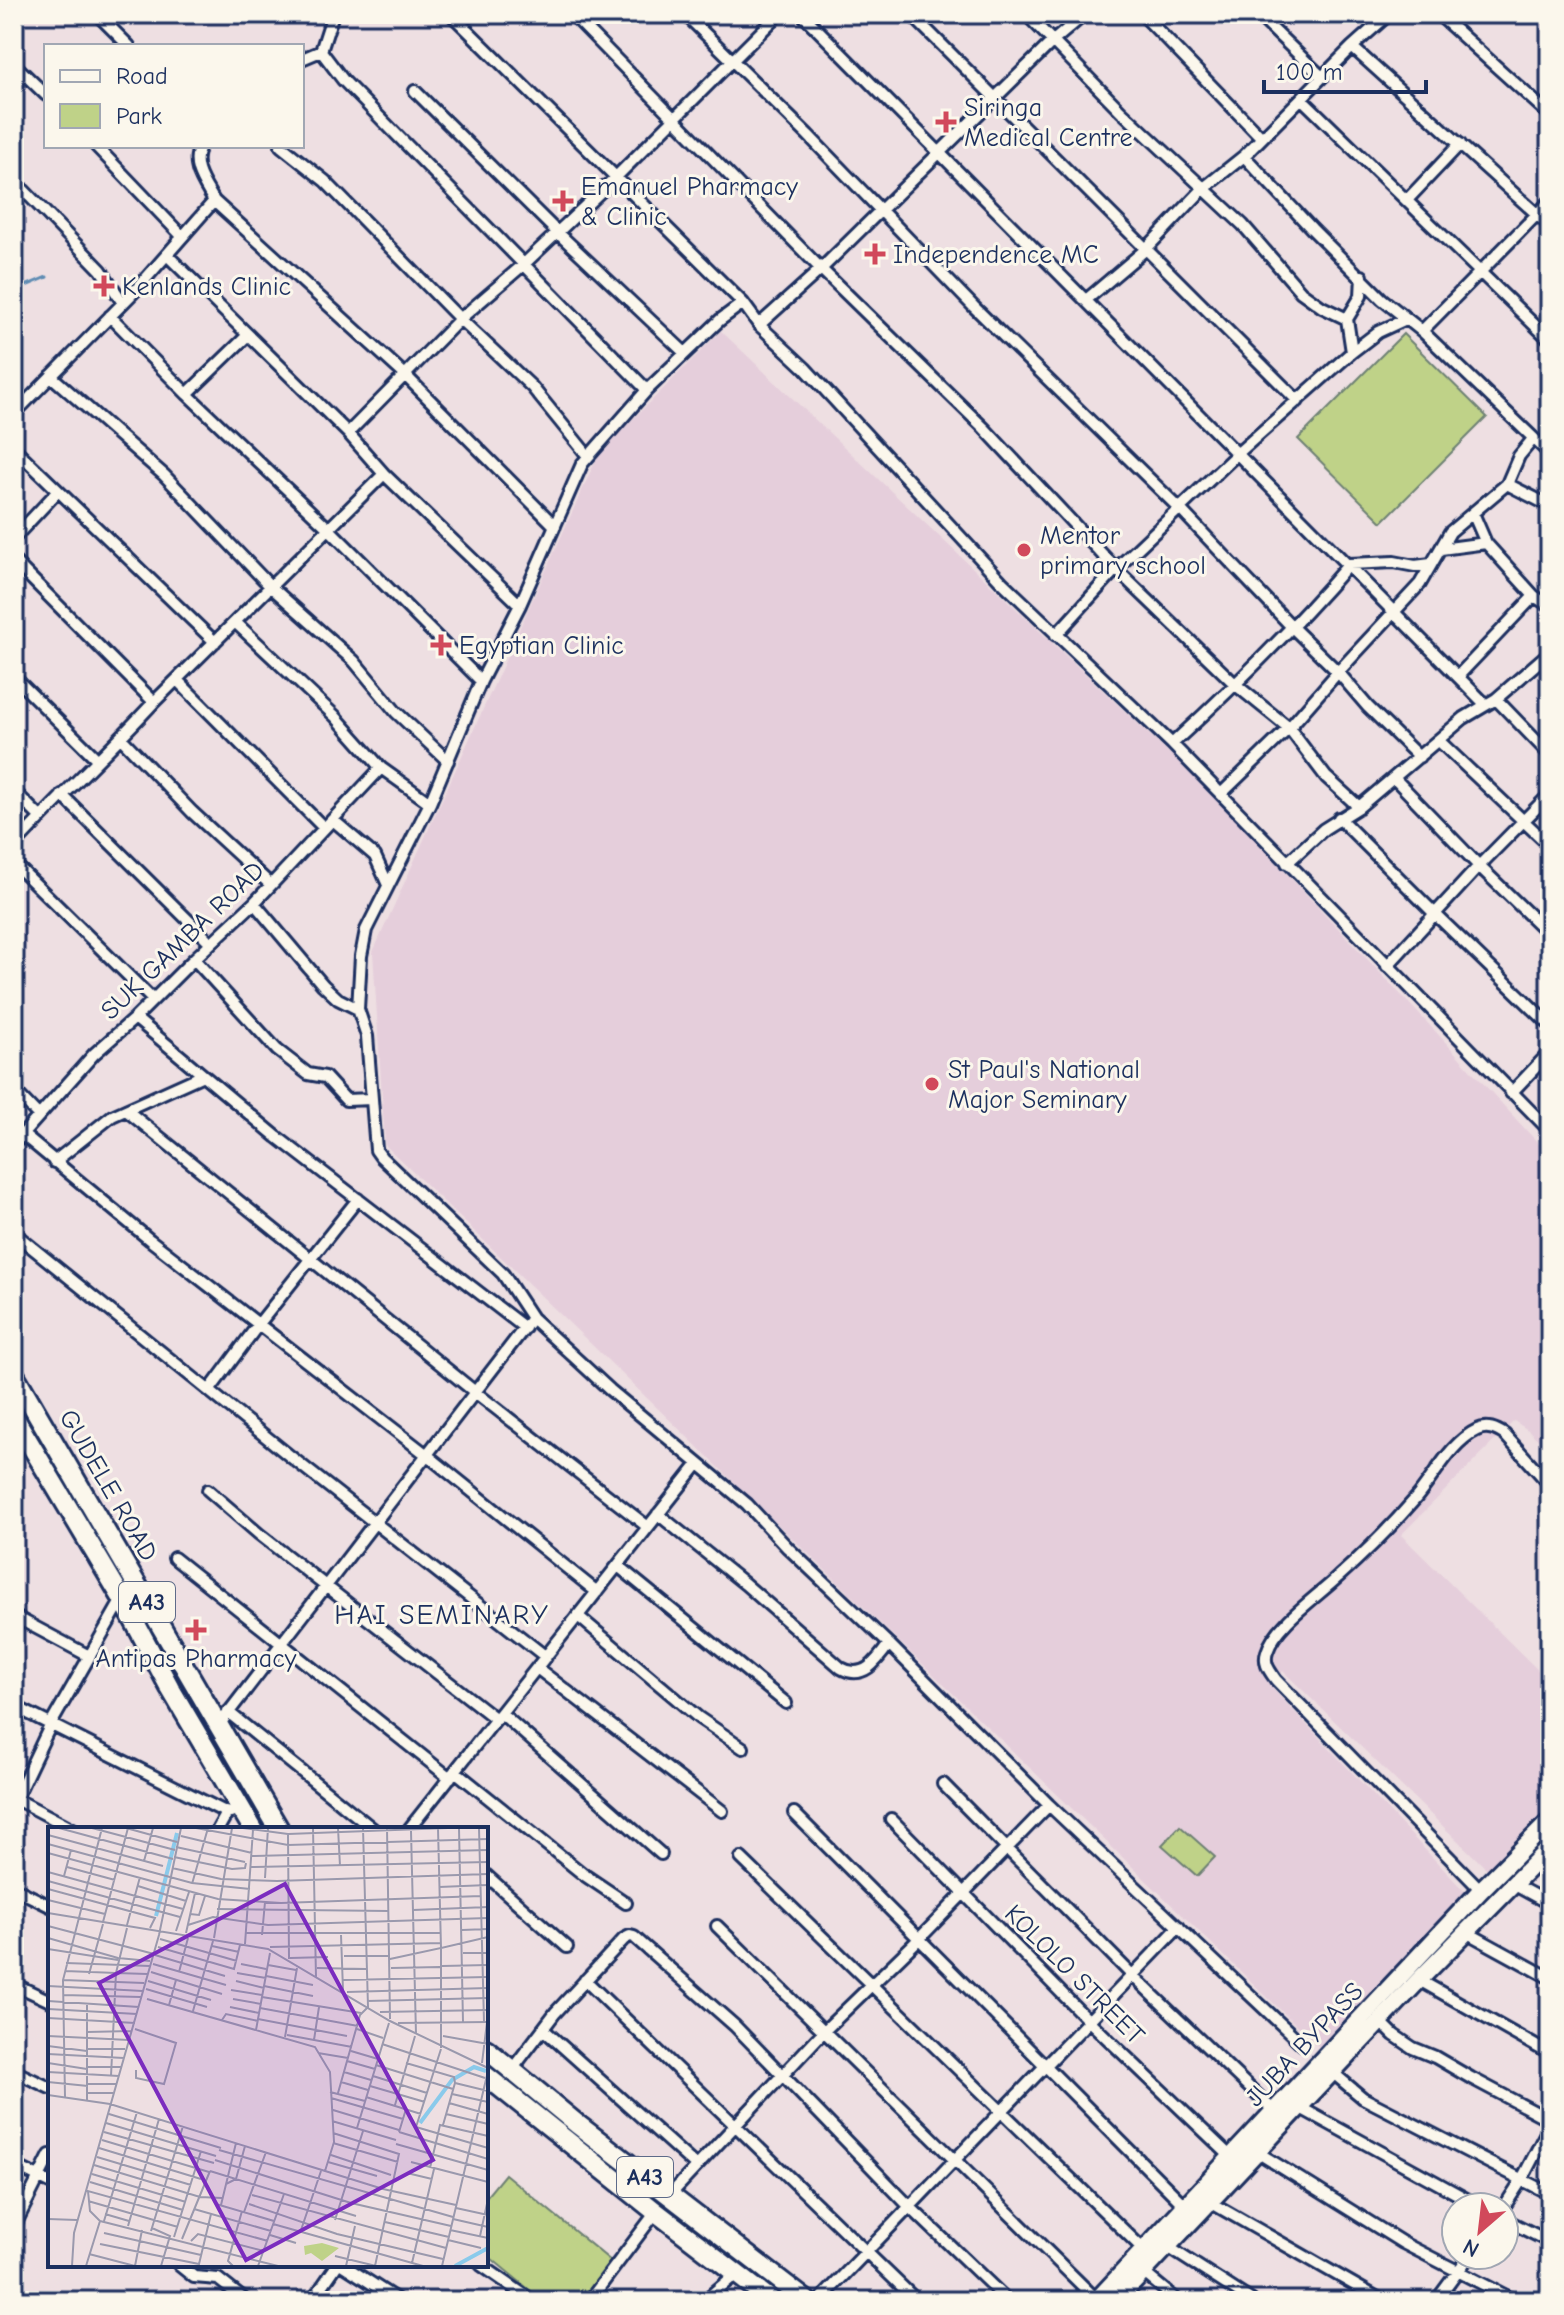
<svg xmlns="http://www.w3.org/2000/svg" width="1564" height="2315" viewBox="0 0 1564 2315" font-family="'Comic Neue',sans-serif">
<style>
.built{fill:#e5cedb}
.green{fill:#bfd288;stroke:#6d8073;stroke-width:2}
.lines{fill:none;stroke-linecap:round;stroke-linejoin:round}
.stream{stroke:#5e8cb3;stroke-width:3}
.street-casing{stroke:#1b2f5e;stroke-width:16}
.primary-casing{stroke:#1b2f5e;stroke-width:22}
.highway-casing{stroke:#1b2f5e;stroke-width:24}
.street{stroke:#fbf7ec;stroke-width:10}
.primary{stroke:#fbf7ec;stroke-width:16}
.highway{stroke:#fbf7ec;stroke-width:18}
.poi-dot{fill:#d1495b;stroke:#fbf7ec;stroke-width:3}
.labels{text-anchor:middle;stroke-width:6;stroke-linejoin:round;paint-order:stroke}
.shield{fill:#fbf7ec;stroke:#5e6b89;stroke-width:2}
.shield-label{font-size:24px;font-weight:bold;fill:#1b2f5e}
.poi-label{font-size:26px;fill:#1b2f5e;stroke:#fbf7ec;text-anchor:start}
.street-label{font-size:26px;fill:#1b2f5e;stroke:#fbf7ec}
.neighbourhood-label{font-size:28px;letter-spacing:2px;fill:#1b2f5e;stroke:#fbf7ec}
.inset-river{fill:none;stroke:#8acaeb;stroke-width:4}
.inset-road{fill:none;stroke:#9a99ad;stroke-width:2}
.view{fill:#7b2cbf;fill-opacity:0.15;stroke:#7b2cbf;stroke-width:4}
.inset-edge{fill:none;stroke:#1b2f5e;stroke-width:4}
</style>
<rect width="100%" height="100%" fill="#eedfe2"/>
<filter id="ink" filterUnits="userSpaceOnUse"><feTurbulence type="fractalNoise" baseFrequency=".0125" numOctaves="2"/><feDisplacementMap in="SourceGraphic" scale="16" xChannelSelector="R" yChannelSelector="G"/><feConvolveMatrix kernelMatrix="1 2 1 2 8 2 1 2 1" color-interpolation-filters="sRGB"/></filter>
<g filter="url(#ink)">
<!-- built -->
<path class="built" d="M721 331 1200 782 1436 1032 1550 1156V1451L1528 1430 1514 1421 1401 1535 1550 1682V1812L1490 1872 1283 1671 1270 1686 1468 1895 1323 2051 385 1145 373 952 599 453Z"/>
<!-- green -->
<path class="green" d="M1403 334 1487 417 1382 522 1298 439Z
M1180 1826 1215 1857 1197 1876 1162 1845Z
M505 2174 612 2262 580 2301H543L486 2254V2197Z"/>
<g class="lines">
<!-- stream -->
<path class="stream" d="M14 291 47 277"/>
<defs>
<path id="street" d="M97 14 129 46
M451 14 743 303 759 325 805 368 1002 582 1172 744 1550 1131
M572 14 821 269 984 428 1116 569 1236 685 1289 728 1326 777 1359 807
M685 14 808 135 974 307 1180 509 1293 628 1338 672 1368 707 1419 757
M802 14 1485 704
M911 14 1298 401
M1026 14 1121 111 1243 225 1301 292 1322 307 1347 319 1352 352
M1142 14 1261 137
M1257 14 1322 77
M1438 14 1550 115
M1352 47 1550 226
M321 51 343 80 647 390
M302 59 321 51 333 14
M14 64 46 95
M415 91 557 232 685 353
M1302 99 1550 340
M96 146 182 236
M200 146C190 166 204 183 214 201L404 374 555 526
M281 146 325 181 460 319 532 387 588 456
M1244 156 1312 229 1382 299 1422 331 1550 454
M14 180 101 270 123 303
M1407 200 1460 144
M167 255 348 433 384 474 520 605
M1086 300 1145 250 1204 188 1244 156 1352 47 1389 14
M743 303 720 320 647 390 582 464 520 605 481 681 430 803 366 930 361 956 358 1009 367 1036 376 1150 381 1157 503 1274 532 1318 610 1390 747 1504 788 1548 889 1644 1049 1805 1302 2044
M110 316 187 394 329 529 481 681
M1347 319 1361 296 1362 276
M759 325 821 269 1052 42 1085 14
M1422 331 1550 201
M51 376 164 475 270 586 354 661 396 712 448 761
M187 394 248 335
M14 414 134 292 214 201
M348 433 460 319 523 265 616 177 779 14
M14 448 215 642
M1507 484 1550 506
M1473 513 1486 543 1534 596 1550 606
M14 538 58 491
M1441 549 1486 543
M14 561 154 702
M235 622 335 716 381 768 430 803
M1056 635 1116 569 1238 453 1352 352 1378 332 1406 319
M1458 676 1534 596
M14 677 97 759
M177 680 324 828
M1496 699 1550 755
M121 738 192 812 271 885
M1438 740 1550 846
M1172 744C1234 687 1294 628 1349 564L1394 562 1415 566 1431 564
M1394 778 1479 866 1550 935
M14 791 40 817
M1221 794 1289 728 1338 672 1420 584 1450 532 1507 484 1519 456 1533 439
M62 795 211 943
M1339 818 1435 914 1550 1025
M333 820 375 856 388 885
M14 846C60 796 109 751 154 702L384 474
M14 863 153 1000
M1287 863 1324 829 1359 807 1464 718 1496 699 1550 652
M254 903 323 985 338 999 358 1009
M194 959 277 1050 308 1074 325 1077 346 1100 372 1099
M1387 966 1479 866 1550 794
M135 1018 277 1137 525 1328
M14 1090 39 1116
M1511 1093 1550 1052
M126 1110 475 1392 648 1527
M22 1134 150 1240 427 1455 597 1592
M14 1144 94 1054 135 1018 194 959 254 903 381 768
M54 1162 112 1116 201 1076
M14 1233 291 1457 546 1657
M209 1391 258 1325 358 1199
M208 1490 259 1534 496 1719
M658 1514 745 1584 841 1668C863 1681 877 1661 889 1644
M174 1558 450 1778
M618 1566 786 1703
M14 1616 89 1656
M578 1616 699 1718 743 1748
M537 1668 722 1811
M14 1706 227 1813
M228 1712 373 1829
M501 1713 661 1854
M219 1725 532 1318
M455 1771 583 1874 626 1903
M943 1784 1133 1976 1274 2111
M14 1798 73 1829
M14 1802 51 1724 124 1596
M794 1813 1185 2206
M891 1819 1089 2021 1231 2157
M218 1829 227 1813 231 1812
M409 1829 698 1464
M741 1858 1144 2250
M486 1875 567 1947
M1513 1884 1550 1904
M14 1888 50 1906
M1481 1890 1276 1680C1270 1671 1263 1664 1267 1652 1275 1625 1317 1597 1338 1577 1365 1553 1392 1526 1416 1498 1434 1477 1451 1442 1477 1430 1487 1425 1496 1429 1505 1435L1550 1485
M717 1926 1097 2300
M1466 1932 1550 1978
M585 1980 917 2301
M1419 1980 1550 2054
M14 1984 50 2001
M1380 2021 1394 2035 1413 2048 1435 2057 1471 2078 1550 2120
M543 2029 696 2166
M14 2071 50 2088
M511 2071 555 2013 624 1939 630 1936 634 1937 735 2026 910 2207 1008 2301
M1332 2072 1363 2098 1550 2194
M1299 2107 1481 2207
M1257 2152 1403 2243 1516 2301
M14 2165 50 2183
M669 2196 824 2031 920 1938 1049 1805
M1210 2202 1383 2301
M1504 2207 1522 2179 1550 2125
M1504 2219 1550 2242
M14 2227 50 2155
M1168 2247 1252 2301
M179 2265 194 2277 218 2279 246 2301
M343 2265 399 2301
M481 2265 533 2301
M1144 2273 1178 2301
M312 2301 337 2265
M589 2301 656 2212
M704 2301 737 2273
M819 2301 1179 1927
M1436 2301 1470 2255"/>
<path id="primary" d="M1096 2301 1481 1890 1550 1821
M1116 2301 1419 1980 1550 1847"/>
<path id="highway" d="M14 1374 279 1829
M14 1417 122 1598 170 1688 253 1829
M486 2049 577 2124 807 2301
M486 2076 656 2212 772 2301"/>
</defs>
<!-- street casing -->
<use href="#street" class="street-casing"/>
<!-- primary casing -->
<use href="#primary" class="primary-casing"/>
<!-- highway casing -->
<use href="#highway" class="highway-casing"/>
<!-- street -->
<use href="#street" class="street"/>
<!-- primary -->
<use href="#primary" class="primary"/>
<!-- highway -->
<use href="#highway" class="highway"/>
</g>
</g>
<!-- markers -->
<g class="poi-dot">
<path d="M942 110h8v8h8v8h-8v8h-8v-8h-8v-8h8z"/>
<path d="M559 189h8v8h8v8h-8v8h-8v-8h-8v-8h8z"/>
<path d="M871 242h8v8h8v8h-8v8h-8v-8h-8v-8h8z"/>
<path d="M100 274h8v8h8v8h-8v8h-8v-8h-8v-8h8z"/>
<circle cx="1024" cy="550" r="8"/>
<path d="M437 633h8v8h8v8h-8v8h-8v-8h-8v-8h8z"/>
<circle cx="932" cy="1084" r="8"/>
<path d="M192 1618h8v8h8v8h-8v8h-8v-8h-8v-8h8z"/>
</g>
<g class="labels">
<!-- shield labels -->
<g class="shield">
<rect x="119" y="1582" width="56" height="40" rx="6"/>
<rect x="617" y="2157" width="56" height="40" rx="6"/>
</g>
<g class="shield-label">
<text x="147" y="1610">A43</text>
<text x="645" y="2185">A43</text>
</g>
<!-- poi labels -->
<g class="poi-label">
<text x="964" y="116">Siringa<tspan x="964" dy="30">Medical Centre</tspan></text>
<text x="581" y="195">Emanuel Pharmacy<tspan x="581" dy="30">&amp; Clinic</tspan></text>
<text x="893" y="263">Independence MC</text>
<text x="122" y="295">Kenlands Clinic</text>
<text x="1040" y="544">Mentor<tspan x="1040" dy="30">primary school</tspan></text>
<text x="459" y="654">Egyptian Clinic</text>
<text x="948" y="1078">St Paul's National<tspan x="948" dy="30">Major Seminary</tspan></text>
<text x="196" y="1667" text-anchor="middle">Antipas Pharmacy</text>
</g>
<!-- street labels -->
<g class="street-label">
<text transform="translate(182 940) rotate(-44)" y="9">SUK GAMBA ROAD</text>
<text transform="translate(109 1485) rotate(60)" y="9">GUDELE ROAD</text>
<text transform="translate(1075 1974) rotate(45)" y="9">KOLOLO STREET</text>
<text transform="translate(1304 2044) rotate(-47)" y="9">JUBA BYPASS</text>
</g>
<!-- neighbourhood labels -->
<g class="neighbourhood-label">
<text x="442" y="1624">HAI SEMINARY</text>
</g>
</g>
<!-- overview -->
<g transform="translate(48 1827)">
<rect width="440" height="440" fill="#eedfe2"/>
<path d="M274 416 291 421 274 434 263 426 257 428 256 419Z" fill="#bfd288"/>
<path class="inset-river" d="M108 89 129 6M372 296 404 253 426 240 438 244M407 439 440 421"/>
<path class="inset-road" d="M11 1 125 32M44 1 127 23M78 1 129 15M148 1 240 18 440 12M195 1 240 7 400 1M265 1 268 151M290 1 292 39M339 1 342 192M411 1 415 195M431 1 436 195M363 4 368 207M240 7 241 132M0 8 115 39M133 9 204 26M0 17 144 56 202 62M128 20 197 35M0 26 170 72 233 76 433 69M204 29 440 23M126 30 184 42 197 41 198 36M96 34 105 1M19 40 67 53M203 40 440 35M124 41 173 52 229 54 440 47M0 45 135 82M16 49 23 23M217 51 220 1M0 54 132 90M144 57 160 1M90 59 138 74M391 60 440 58M0 62 107 91 102 101M0 73 57 87M169 82 341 84M365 83 440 80M0 86 220 122 342 194 440 241M142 87 151 88 157 69M55 95 80 1M79 98 92 50M140 98 165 90 220 98 440 91M0 99 106 127M414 103 440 102M128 104 141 65M138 106 147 66M198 106H393M214 108 217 75M293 108 295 163M0 111 70 131 102 134M166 111 184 1M112 112 189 134M197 117 205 3M164 119 191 125M110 120 186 142 192 118M222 120 393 116M0 122 70 133M415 126H440M107 128 177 149M296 129H342M242 131 280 130M342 132 393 121 390 1M18 136 102 139M105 137 178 158M193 137 218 142M220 138 248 143M394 139 440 138M269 141 318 142M343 141 392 140M17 144 68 146 79 101M103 145 174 167M131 145 140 111M189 146 218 151M41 147 55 97M218 149 265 158M15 153 96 156M295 153 440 150M100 154 163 173M188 154 216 161M0 159 95 164M216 159 265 169M98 162 159 180M183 163 214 168M299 165 440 161M15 168 93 170M214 170 313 186M99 172 267 220 282 245 286 315 277 344M185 172 213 177M0 174 91 180M319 174 440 171M121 178 128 153M182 180 211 186M212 181 310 199M0 182 89 187M145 184 165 114M332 185 440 183M0 191 87 196M210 192 299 209M174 193 178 187 210 194M350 196 440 195M87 202 128 216 116 257 88 251V243M309 202 335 211M208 203 222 126M39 205 84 204M239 208 304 220M0 209 81 213M395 209 440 217M237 210 249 141M266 213 271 180M334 217 437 251M0 219 39 224M393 221V121L440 110M39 222H77M393 222 368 300 440 321M303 224 330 232M270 226 300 231M0 227 76 231M299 234 327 242M0 236 39 242M358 236 406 250 407 256M434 236 439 195M328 238 405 262M40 240H73M0 245 71 249M296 245 323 253M63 249 68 146 100 147M325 249 379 266M0 255 40 259M293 255 320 263M40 257H68M322 259 377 275M282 265 317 274M40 266H65M290 266 312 188 320 180 315 1M404 267 440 275M0 268 62 277 335 362 408 378M17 270 15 153 54 1M318 270 373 287M283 271 355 292M39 273V178M401 276 440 287M347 278 367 209M285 283 351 303M61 287 173 321M398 287 440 297M284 294 348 313M58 296 168 329M395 298 407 256 440 264M309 301 341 196M56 305 166 336M351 305 440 332M351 305 358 282M285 306 351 327 327 439M54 313 161 345M285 316 350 335M348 317 440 343M51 321 153 352M171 323 405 390M283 328 343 348M49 330 143 358M167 333 303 376 403 399M280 335 329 349M363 335 440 355M46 338 152 370 174 371M382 341 392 298 440 309M162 344 308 389M359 346 384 352M44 347 138 375M42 355 135 383M178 357 188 352 197 319M204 368 398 421M40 374 130 400M168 377 226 394M201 377 289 407 395 432M173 378 188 316M408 381 440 388M146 382 223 404M196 385 218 325M57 387 81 394M0 392 29 393M405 392 440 400M287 393 315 304M52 394 230 439M56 394 89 285M337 395 401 410M225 397 375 439M80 399 111 292M104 401 122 409 113 439M402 403 440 411M103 404 135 299M56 406 153 428M252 406 273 344M222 408 248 416M432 409 440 372M126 410 153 324M134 412 162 344M400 413 433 421M143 414 150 407 216 424M52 417 151 437 163 387M41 427 87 439M287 429 328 439M364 436 386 342M24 439 26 406 111 108 133 1M38 439 52 394 42 384 40 364 220 414M87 439 94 403M185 439 180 434 194 384M210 439 236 367M298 439 307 399M394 439 440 244"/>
<path class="view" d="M237 57 385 333 198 433 51 156Z"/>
<rect width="440" height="440" class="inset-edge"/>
</g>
<!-- margin -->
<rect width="1564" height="2315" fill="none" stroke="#fbf7ec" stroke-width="48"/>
<rect x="24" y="24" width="1516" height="2267" fill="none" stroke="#1b2f5e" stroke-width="3" filter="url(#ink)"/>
<!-- legend -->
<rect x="44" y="44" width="260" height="104" fill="#fbf7ec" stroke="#a1a7b3" stroke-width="2"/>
<rect x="60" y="70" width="40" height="12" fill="#fbf7ec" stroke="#a1a7b3" stroke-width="2"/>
<text x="116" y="84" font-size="24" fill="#1b2f5e">Road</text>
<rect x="60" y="104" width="40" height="24" fill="#bfd288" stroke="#a1a7b3" stroke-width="2"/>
<text x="116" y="124" font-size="24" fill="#1b2f5e">Park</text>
<!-- north arrow -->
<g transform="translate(1480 2231) rotate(208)"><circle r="38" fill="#fbf7ec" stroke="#a1a7b3" stroke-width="2"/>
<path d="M0-6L14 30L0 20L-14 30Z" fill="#d1495b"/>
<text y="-12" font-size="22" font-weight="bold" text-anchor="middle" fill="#1b2f5e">N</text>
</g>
<!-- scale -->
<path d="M1264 80v12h162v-12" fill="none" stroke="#1b2f5e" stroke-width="4"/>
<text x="1276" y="80" font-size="24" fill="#1b2f5e" stroke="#fbf7ec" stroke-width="6" paint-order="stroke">100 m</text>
</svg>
